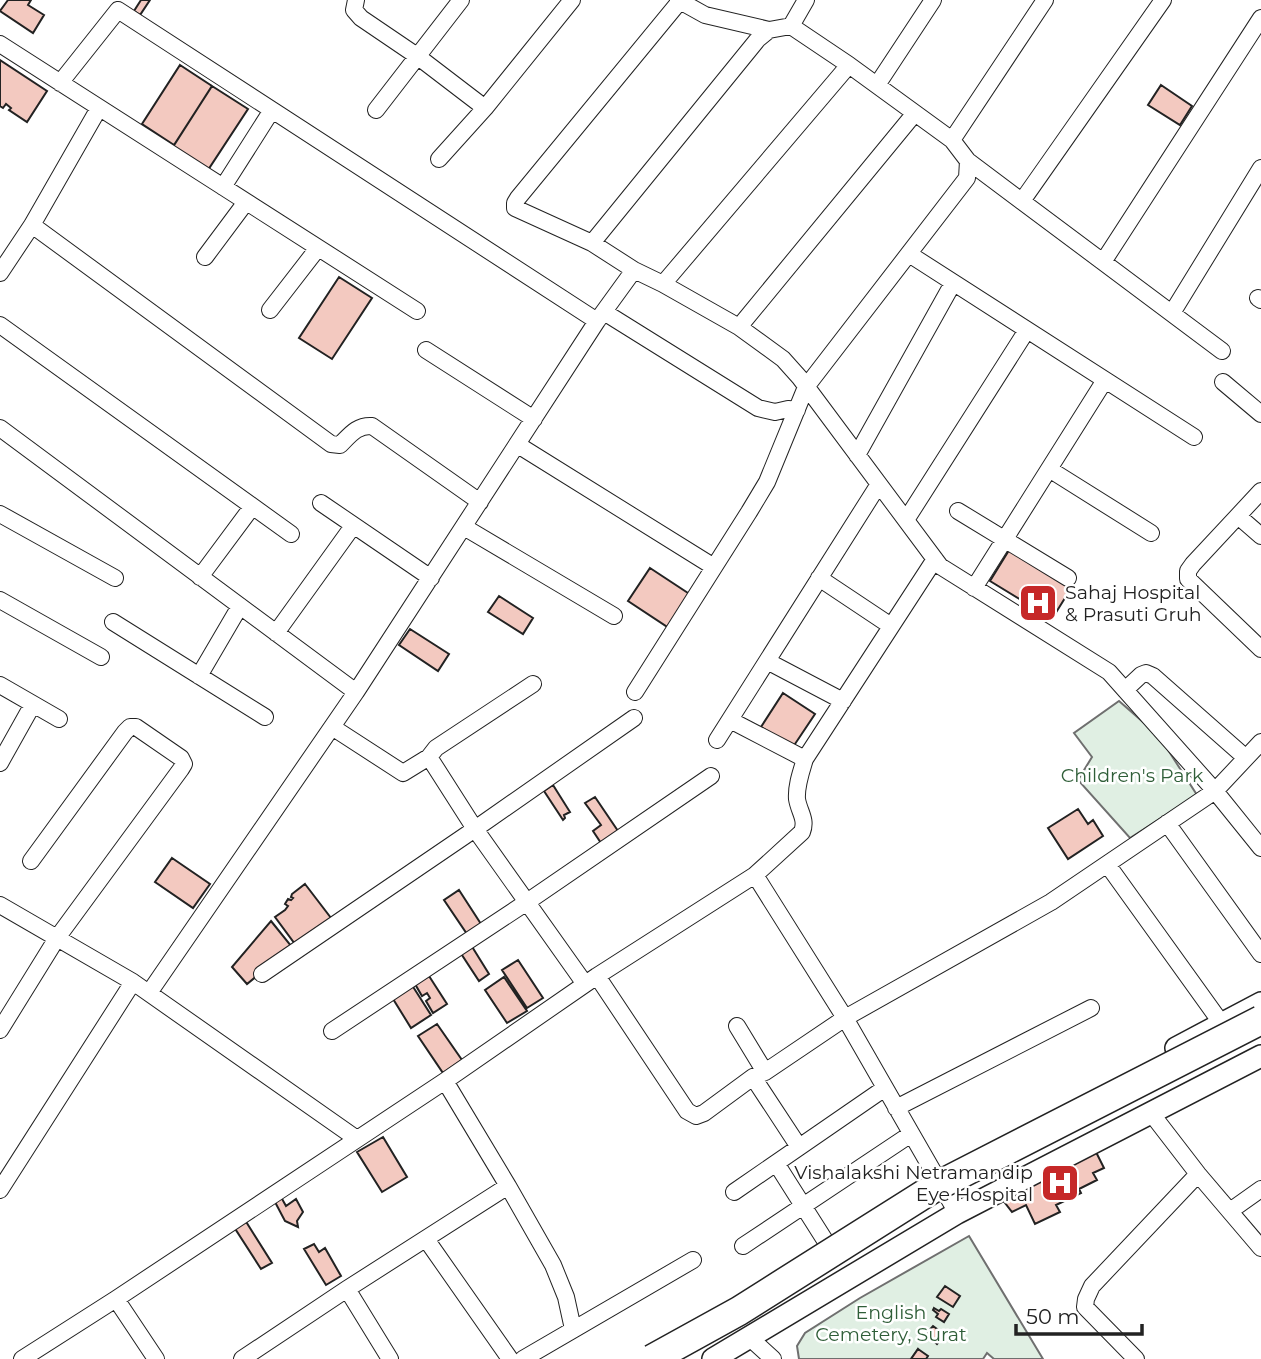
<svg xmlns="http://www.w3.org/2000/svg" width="1261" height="1359" viewBox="0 0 1261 1359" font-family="Montserrat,sans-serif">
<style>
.green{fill:#e0efe3;stroke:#6f6f6f;stroke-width:2}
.building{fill:#f3c9c0;stroke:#222;stroke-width:2}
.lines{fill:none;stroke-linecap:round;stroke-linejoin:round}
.street-casing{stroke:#222;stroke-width:18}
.secondary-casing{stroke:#222;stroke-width:24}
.street{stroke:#fff;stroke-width:16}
.secondary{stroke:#fff;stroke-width:21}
.highway-bridge-casing{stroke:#222;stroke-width:31;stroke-linecap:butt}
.highway-bridge{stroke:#fff;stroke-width:28}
.labels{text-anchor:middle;stroke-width:5;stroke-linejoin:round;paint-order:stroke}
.poi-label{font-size:19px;fill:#222;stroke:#fff;text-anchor:start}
.park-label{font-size:19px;fill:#2f5e38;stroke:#fff}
</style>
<rect width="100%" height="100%" fill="#fff"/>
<!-- green -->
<path class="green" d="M1119 701 1159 736 1197 795 1130 838 1078 780 1092 757 1074 733Z
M969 1236 1043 1359H994L987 1353 983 1359H926L918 1349 911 1359H799L797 1346 805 1333 860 1298Z"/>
<!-- building -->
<path class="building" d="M8 0H31L28 5 44 15 33 33 0 11Z
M141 0H150L140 15 134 11Z
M0 60 47 91 27 122 9 110 11 108 6 104 3 108 0 106Z
M180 65 212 86 174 145 142 124Z
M1161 85 1192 106 1180 125 1148 105Z
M212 86 248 109 206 173 171 150Z
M339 277 372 298 332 359 299 338Z
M1011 547 1073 585 1052 619 990 581Z
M650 568 691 595 669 628 628 601Z
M499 596 533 618 523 634 488 612Z
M410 629 449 654 438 671 399 645Z
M783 693 815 714 793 747 761 727Z
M553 785 570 812 564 815 565 818 563 820 544 791Z
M595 797 618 831 601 843 593 831 601 825 585 803Z
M1078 809 1088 824 1093 820 1103 836 1068 859 1048 828Z
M172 858 210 884 193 908 155 882Z
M305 884 331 918 295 944 275 917 285 910 288 906 285 904 288 899 291 900 293 898 291 897 292 894Z
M459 890 481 924 467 934 444 900Z
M271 921 292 947 247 984 232 967Z
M471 945 489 974 479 981 460 952Z
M518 960 543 998 527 1008 502 970Z
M429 976 447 1004 433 1013 426 1001 430 998 427 993 422 996 415 984Z
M504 977 527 1011 507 1023 485 990Z
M410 982 431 1015 411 1028 390 994Z
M437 1024 462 1060 443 1073 418 1036Z
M383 1137 407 1177 382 1192 357 1152Z
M1094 1148 1104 1168 1093 1173 1097 1180 1079 1189 1081 1193 1056 1205 1060 1212 1035 1224 1026 1205 1012 1212 1002 1199Z
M281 1197 286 1206 296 1199 303 1212 297 1221 298 1227 285 1221 275 1202Z
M245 1220 272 1263 261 1269 234 1227Z
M314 1244 319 1252 325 1248 341 1276 326 1285 304 1249Z
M945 1286 960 1296 953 1307 937 1297Z
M934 1308 939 1311 941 1309 949 1314 944 1322 936 1317 938 1314 933 1310Z
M933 1326 945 1335 937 1344 926 1334Z
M918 1349 928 1356 926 1359H911Z"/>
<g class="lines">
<defs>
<path id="street" d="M356 0 354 10 361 18 417 56 485 108
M678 0 705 15 769 30
M680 1 518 198 515 203V208L592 243 634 270 663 284 739 327 783 359 800 378 940 566 1109 672 1215 791 1261 848
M791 26 806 0
M0 44 417 311
M60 83 118 10 597 321
M877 85 933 0
M376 110 461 0
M952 140 1045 0
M439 159 485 108 572 0
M968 161 1222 351
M223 187 272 110
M1022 201 1163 0
M32 225 331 444 340 445C350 435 357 425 372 426L480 502
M592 243 758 39 769 30 791 26 849 65 952 140 968 161 967 178 806 387 767 482 749 512 635 692
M909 254 1194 437
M205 257 246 202
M1103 262 1261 18
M0 273 32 225 99 108
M663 284 849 65
M1258 298 1261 300
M270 310 318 248
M604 312 758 408 775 412 788 409 797 410
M1172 313 1261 168
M0 325 291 534
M739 327 915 113
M426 350 534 419
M1223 382 1261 414
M0 428 356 692
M518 445 714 567
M857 455 953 283
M1049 469 1151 533
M1261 491 1193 564 1188 571V579L1261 649
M321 503 431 578
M958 511 1068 578
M0 514 115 578
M1238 516 1261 536
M906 520 1027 330
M464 527 614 616
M200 577 252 507
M819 578 891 626
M974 588 1105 380
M0 600 101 657
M113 622 265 717
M276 633 353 526
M767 661 843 701
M199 676 240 606
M533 684 436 748 429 757 475 829 585 984
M0 685 59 719
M1125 690 1141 675 1146 673 1153 676 1246 758
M730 720 805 759
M332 727 403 773 429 757
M717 740 879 484
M0 763 33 704
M1167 823 1261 954
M1107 864 1222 1024
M755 875 802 832C807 819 799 812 797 799 796 786 801 772 805 759L935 559
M0 905 133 982 357 1139
M262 974 475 829 634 718
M597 976 687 1111 696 1116 704 1113 753 1077 765 1072 845 1018 1051 902 1215 791 1261 742
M149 993 356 692 597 321 634 270
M737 1026 765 1072
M0 1030 57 938 181 769 184 764 181 758 136 727H130L125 732 31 861
M332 1031 527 902 711 776
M753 1077 799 1147
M445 1081 508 1186 553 1265 566 1297 573 1329
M896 1108 1091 1008
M1151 1113 1198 1174 1261 1248
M776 1163 826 1242
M0 1190 133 982
M734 1192 885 1088
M1230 1211 1261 1189
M426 1239 510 1359
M743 1246 911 1134
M347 1289 390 1359
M116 1299 156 1359
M750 1338 773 1359
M22 1359 116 1299 445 1081 597 976 755 875 845 1018 957 1213
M242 1359 347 1289 508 1186
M523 1359 693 1260
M1136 1359 1085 1307 1086 1299 1092 1286 1198 1174"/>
<path id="secondary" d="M1176 1048 1261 1003
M713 1359 957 1213 1261 1056"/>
</defs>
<!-- street casing -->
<use href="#street" class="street-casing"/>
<!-- secondary casing -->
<use href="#secondary" class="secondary-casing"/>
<!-- street -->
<use href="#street" class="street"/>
<!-- secondary -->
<use href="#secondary" class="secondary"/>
<defs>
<path id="highway-bridge" d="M652 1359 739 1311 937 1186 1261 1020"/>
</defs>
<!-- highway-bridge casing -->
<use href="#highway-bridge" class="highway-bridge-casing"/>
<!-- highway-bridge -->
<use href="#highway-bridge" class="highway-bridge"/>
</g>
<!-- icons -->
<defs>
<symbol id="hospital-square" viewBox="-11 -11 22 22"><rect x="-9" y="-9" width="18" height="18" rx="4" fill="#c62828" stroke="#fff"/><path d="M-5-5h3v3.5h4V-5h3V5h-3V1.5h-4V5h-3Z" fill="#fff"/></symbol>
</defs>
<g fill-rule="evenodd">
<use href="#hospital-square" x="1016" y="581" width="44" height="44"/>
<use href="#hospital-square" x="1038" y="1161" width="44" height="44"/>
</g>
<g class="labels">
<!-- poi labels -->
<g class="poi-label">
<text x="1065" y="599">Sahaj Hospital<tspan x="1065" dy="22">&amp; Prasuti Gruh</tspan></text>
<text x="1033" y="1179" text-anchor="end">Vishalakshi Netramandip<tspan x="1033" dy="22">Eye Hospital</tspan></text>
</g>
<!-- park labels -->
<g class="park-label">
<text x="1132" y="782">Children's Park</text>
<text x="891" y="1319">English<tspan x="891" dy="22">Cemetery, Surat</tspan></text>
</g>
</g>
<!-- scale -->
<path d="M1016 1324v10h126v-10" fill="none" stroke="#222222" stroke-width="3.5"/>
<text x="1026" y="1324" font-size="21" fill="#222222" stroke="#ffffff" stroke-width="5" paint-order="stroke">50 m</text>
</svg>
